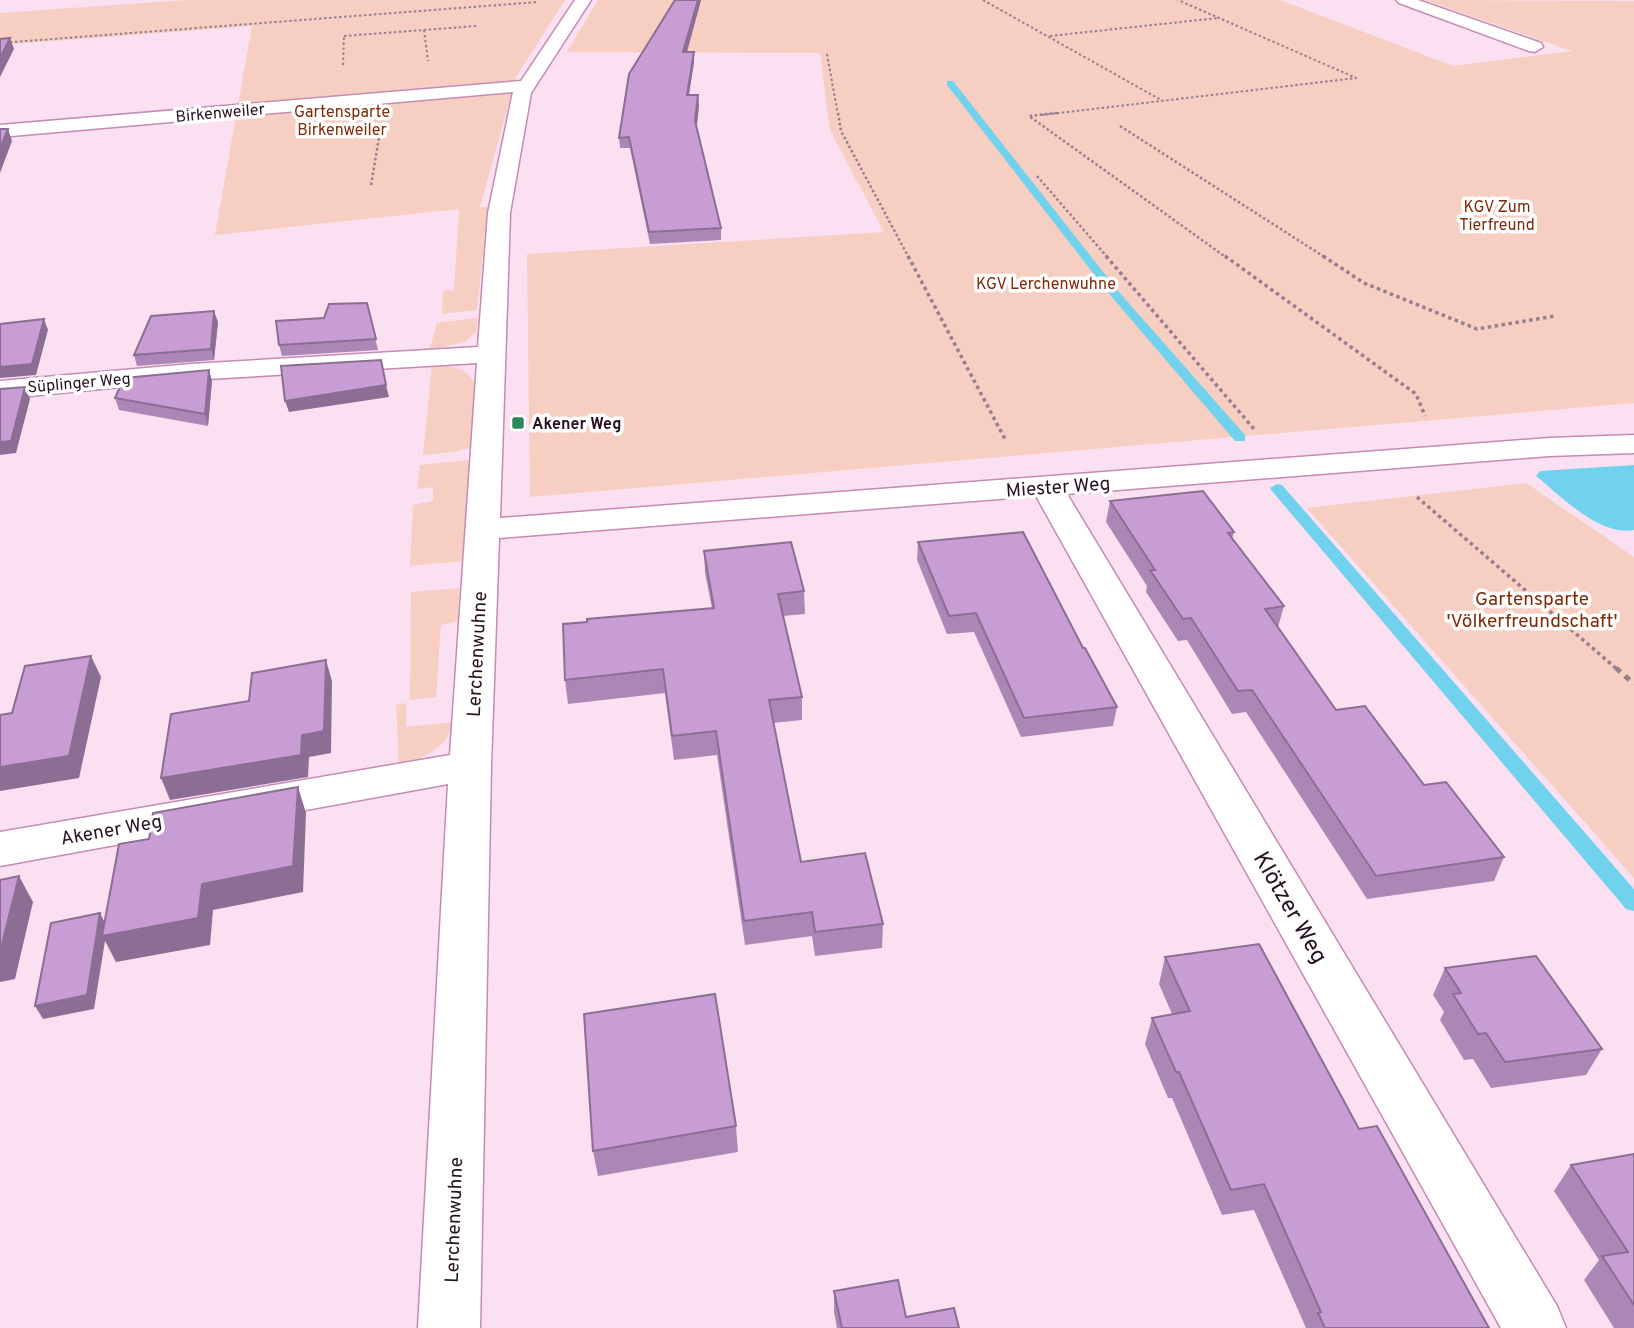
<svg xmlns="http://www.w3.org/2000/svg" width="1634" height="1328" viewBox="0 0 1634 1328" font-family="Overpass,sans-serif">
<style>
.green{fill:#f6cec2}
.water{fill:#71d2ed}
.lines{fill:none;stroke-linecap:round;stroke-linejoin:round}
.stream{fill:#71d2ed;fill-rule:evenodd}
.minor-casing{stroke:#c68ab3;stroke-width:3}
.path-far3{stroke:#977f90;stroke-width:2;stroke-dasharray:2.5 2.5;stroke-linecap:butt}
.path-far2{stroke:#977f90;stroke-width:2.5;stroke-dasharray:2.5 2.5;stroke-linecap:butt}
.path-far1{stroke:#977f90;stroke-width:3.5;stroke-dasharray:3.5 3.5;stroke-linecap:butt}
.path{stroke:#977f90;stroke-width:5;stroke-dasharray:6 6;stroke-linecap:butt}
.minor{fill:#fff;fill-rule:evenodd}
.wall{fill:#ac87b6}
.shaded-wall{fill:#8c6e94}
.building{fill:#c89dd4;stroke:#8c6e94;stroke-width:2}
.poi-dot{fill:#2e875c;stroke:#fff;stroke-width:2.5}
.labels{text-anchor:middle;stroke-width:7;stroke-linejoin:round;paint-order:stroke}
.far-park-label{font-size:16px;fill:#812805;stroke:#fff}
.far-street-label{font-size:16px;fill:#281222;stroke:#fff}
.far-poi-label{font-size:16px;font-weight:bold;fill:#281222;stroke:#fff;text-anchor:start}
.street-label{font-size:19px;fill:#281222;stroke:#fff}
.park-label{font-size:19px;fill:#812805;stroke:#fff}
.near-street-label{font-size:23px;fill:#281222;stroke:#fff}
</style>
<rect width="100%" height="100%" fill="#fae0f1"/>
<!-- green -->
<path class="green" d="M187 0H565L516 77 480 207H488L477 310 442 314 443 291 454 290 459 209 215 235 252 26 0 45V13Z
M598 0H1280L1453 66 1572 51 1425 0 1634 1V403L530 497 527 254 884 232 830 130 820 53 567 52Z
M477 318V330L466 341 429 351 437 323Z
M432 366C450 366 467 366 475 385L470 448 453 452 423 455Z
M470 460 463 561 410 566 413 505 433 501V487L417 489 420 465Z
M1526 483 1634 557V878L1307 508Z
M459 588 458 621 441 625 436 697 410 700 411 592Z
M406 703V727L452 722C452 746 419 761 399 764L396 705Z"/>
<!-- water -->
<path class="water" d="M1634 465V530C1600 537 1561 496 1536 476L1540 471Z"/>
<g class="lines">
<!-- stream -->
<path class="stream" d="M947 81H953L1119 292 1245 435V441H1235L1111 296 947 85Z
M1277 484 1282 485 1634 889V911L1626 909 1272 491 1270 488Z"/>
<defs>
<path id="minor" d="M575 0H591L531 93 510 213 500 518 1549 438 1634 435V453L1549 456 1067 494 1557 1306 1566 1328H1501L1036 496 499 538 491 766 480 1328H418L448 784 0 866V832L450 755 477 363 191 380 0 399V381L191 364 478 347 488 213 513 92 0 137V125L521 81Z
M1396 0H1418L1541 43 1543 47 1535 52 1529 51 1399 3Z"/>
</defs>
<!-- minor casing -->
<use href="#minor" class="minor-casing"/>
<!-- path-far3 -->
<path class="path-far3" d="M983 0 1161 100
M424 30 428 61
M344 36 476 26
M1050 36 1218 18
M0 43 538 2
M827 54 838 115
M343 65 344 36
M1042 115 1356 78 1178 0"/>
<!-- path-far2 -->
<path class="path-far2" d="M838 113 841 131 909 258
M1057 113 1029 116 1227 258
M1120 126 1326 258
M1037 176 1108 258
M371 185 380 132"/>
<!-- path-far1 -->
<path class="path-far1" d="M908 256 1005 439
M1106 256 1254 429
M1225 256 1416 394 1425 416
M1323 256 1364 283 1477 329 1555 316
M1417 497 1618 670"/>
<!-- path -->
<path class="path" d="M1616 668 1634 684"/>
<!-- minor -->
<use href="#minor" class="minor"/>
</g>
<!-- wall -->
<path class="wall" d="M675 0H701L687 52 694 62 689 95 699 105 697 126 721 228V240L650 244 630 148H620L619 138Z
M367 303 378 350 282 356 279 345 324 318Z
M218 322 214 360 137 366 134 355Z
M209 370 212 381 208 426 119 410 115 398Z
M1110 501 1234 532 1232 539 1284 606 1278 627 1336 710 1424 785 1504 857 1494 881 1367 899 1246 712 1232 714 1187 640 1178 641 1146 592 1147 586 1106 522Z
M918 542 1083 648 1117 707 1113 726 1021 737 974 632 947 634 917 560Z
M704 551 804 591 805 614 783 616 802 697V720L773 723 801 862 883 924 882 948 815 956 812 936 745 945 717 755 674 760 665 693 568 704 565 680 712 608 705 573Z
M1165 957 1359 1129 1489 1328H1306L1254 1210 1222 1215 1172 1098H1168L1145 1044 1152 1018 1172 1014 1159 984Z
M1445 968 1602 1049 1586 1075 1491 1088 1473 1059 1464 1060 1440 1020 1444 1012 1433 995Z
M736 1126 738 1152 598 1176 593 1151Z
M1634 1154V1328H1614L1584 1280 1599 1260 1554 1191 1571 1165Z
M834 1291 906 1317 959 1328H837L834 1312Z"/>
<!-- shaded-wall -->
<path class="shaded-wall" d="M698 0H701L684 62 683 52Z
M10 38 14 49 0 77V58Z
M694 52V62L687 105V95Z
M698 95 699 105 696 131 695 121Z
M8 129 12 141 0 173V148Z
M214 311 218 322 214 360 211 349Z
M44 319 48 330 36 375 0 378V367Z
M209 370 212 381 208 426 205 414Z
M386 385 389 397 289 412 285 401Z
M25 387 30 399 16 453 0 455V442Z
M91 656 101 677 79 778 0 791V767Z
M326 660 332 681 331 753 309 757 308 777 170 800 161 778Z
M298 787 306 813 303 892 213 910 210 945 116 962 105 941 94 1009 43 1019 35 1006 100 913 107 927 202 884Z
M19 876 33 902 15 979 0 982V952Z"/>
<!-- building -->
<path class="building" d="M675 0H698L683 52H694L687 95H698L695 121 721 228 649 232 629 137 619 138 629 74Z
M10 38 0 58V39Z
M0 129H8L0 148Z
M367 303 376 339 279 345 276 321 324 318 329 304Z
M214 311 211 349 134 355 151 316Z
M44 319 32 364 0 367V324Z
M381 360 386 385 285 401 281 366Z
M209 370 205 414 115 398 124 378Z
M25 387 11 441 0 442V389Z
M1203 491 1234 532 1228 533 1284 606 1265 609 1336 710 1365 706 1424 785 1446 782 1504 857 1376 876 1252 690 1238 691 1191 618 1183 619 1150 570H1155L1110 501Z
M1023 532 1083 648H1085L1117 707 1024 718 976 613 949 616 918 542Z
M791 542 804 591 778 594 802 697 769 700 801 862 865 853 883 924 815 932 812 912 744 921 716 731 672 736 663 669 565 680 563 624 587 622V619L714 608 704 551Z
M91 656 69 756 0 767V715L12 713 25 666Z
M326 660 324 731 302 735 301 755 161 778 171 714 249 701 252 673Z
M298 787 293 866 202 884 198 918 102 936 119 844 149 839 153 813Z
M19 876 0 952V880Z
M100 913 87 995 35 1006 51 923Z
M1259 944 1359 1129 1377 1126 1489 1328H1325L1318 1313 1321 1312 1264 1184 1231 1190 1179 1072H1176L1152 1018 1190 1011 1165 957Z
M1536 956 1602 1049 1505 1062 1486 1033 1478 1034 1453 994 1461 993 1445 968Z
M715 994 736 1126 593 1151 584 1014Z
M1634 1154V1305L1602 1256 1628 1252 1571 1165Z
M898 1280 906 1317 954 1308 959 1328H842L834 1291Z"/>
<!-- markers -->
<rect class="poi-dot" x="511" y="416" width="14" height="14" rx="3.5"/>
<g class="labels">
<!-- far-park labels -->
<g class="far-park-label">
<text x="342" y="117">Gartensparte<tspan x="342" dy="18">Birkenweiler</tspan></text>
<text x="1497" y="212">KGV Zum<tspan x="1497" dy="18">Tierfreund</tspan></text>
<text x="1046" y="289">KGV Lerchenwuhne</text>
</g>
<!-- far-street labels -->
<g class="far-street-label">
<text transform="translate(220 112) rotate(-5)" y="6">Birkenweiler</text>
<text transform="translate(79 382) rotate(-5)" y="6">Süplinger Weg</text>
</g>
<!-- far-poi labels -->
<g class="far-poi-label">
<text x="532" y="429">Akener Weg</text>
</g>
<!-- street labels -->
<g class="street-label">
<text transform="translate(1058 486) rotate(-4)" y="7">Miester Weg</text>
<text transform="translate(476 654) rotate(-87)" y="7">Lerchenwuhne</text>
<text transform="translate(111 829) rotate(-10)" y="7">Akener Weg</text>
<text transform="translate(453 1220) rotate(-88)" y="7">Lerchenwuhne</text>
</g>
<!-- park labels -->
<g class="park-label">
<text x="1532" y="605">Gartensparte<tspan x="1532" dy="22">'Völkerfreundschaft'</tspan></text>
</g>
<!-- near-street labels -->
<g class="near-street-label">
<text transform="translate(1291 907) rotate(60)" y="8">Klötzer Weg</text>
</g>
</g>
</svg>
